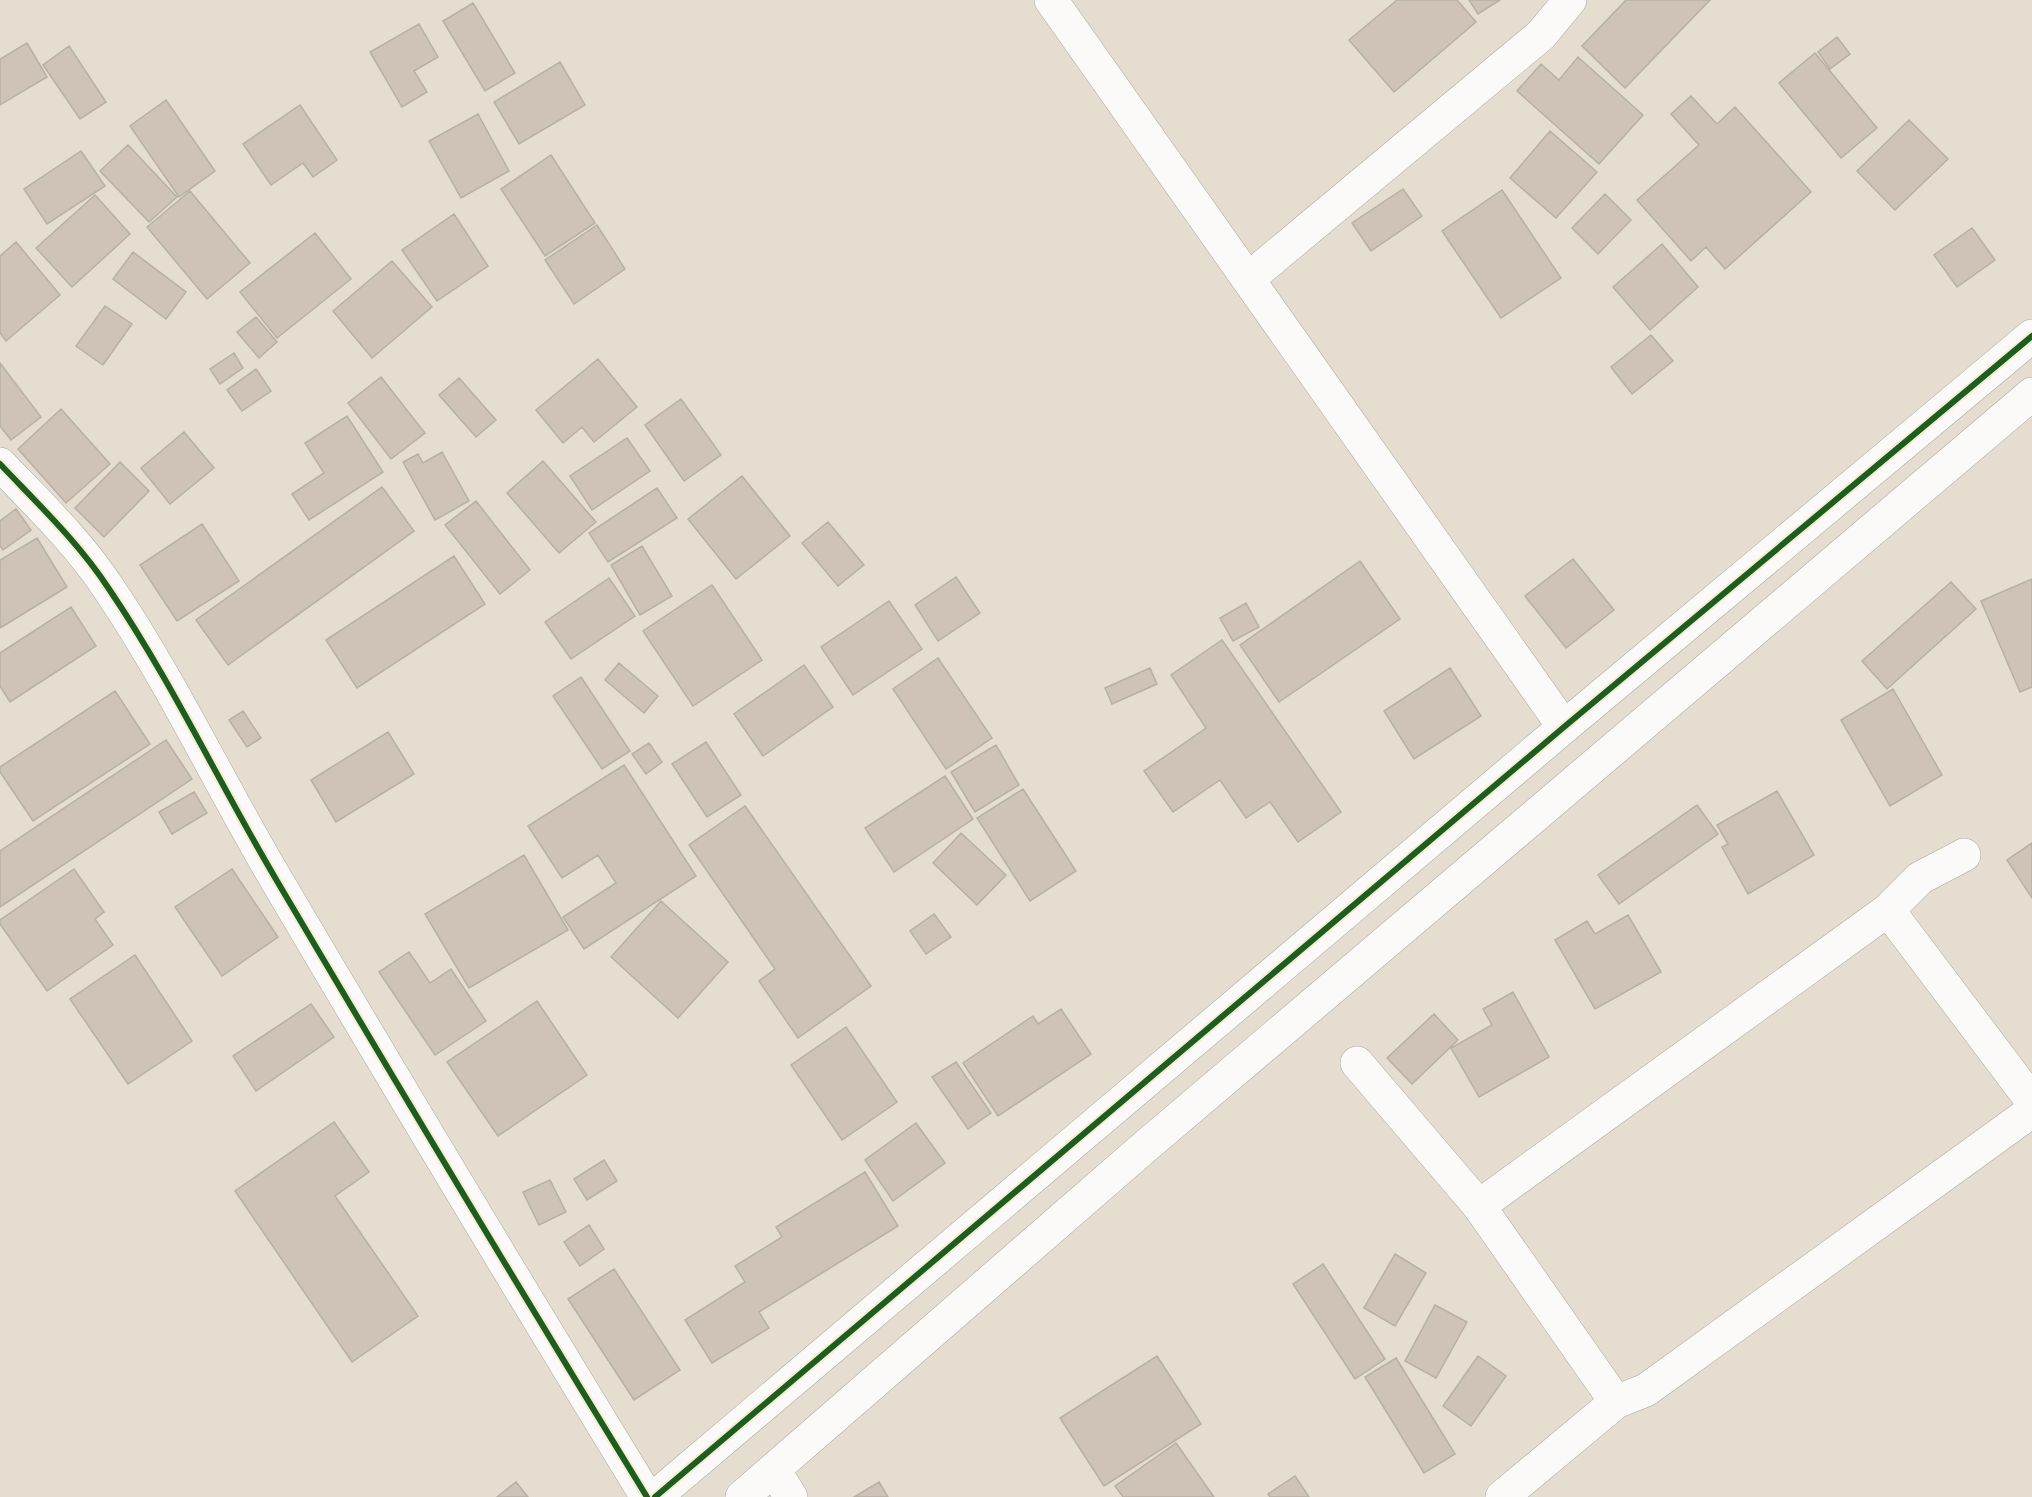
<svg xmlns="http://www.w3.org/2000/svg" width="2032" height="1497" viewBox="0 0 2032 1497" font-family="'DM Sans',sans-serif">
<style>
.building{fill:#cec3b6;stroke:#b8b0a6;stroke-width:1.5}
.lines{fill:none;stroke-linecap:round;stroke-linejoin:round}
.minor-casing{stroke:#aea89e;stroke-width:34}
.tertiary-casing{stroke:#aea89e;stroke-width:34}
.minor{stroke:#fbfaf8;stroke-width:33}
.tertiary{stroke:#fbfaf8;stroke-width:33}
.cycleway-casing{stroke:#faecd4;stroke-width:10}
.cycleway{stroke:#1b5e20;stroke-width:6}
</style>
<rect width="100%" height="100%" fill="#e5ddcf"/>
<!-- building -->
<path class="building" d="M1397 0H1457L1476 22 1394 92 1349 40Z
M1469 0H1500L1478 14Z
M1626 0H1710L1625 88 1582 46Z
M473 3 515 73 485 91 443 21Z
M419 24 438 57 414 71 427 92 402 107 370 52Z
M1837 37 1850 54 1830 69 1818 52Z
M27 43 47 77 0 105V59Z
M69 46 106 102 80 119 43 65Z
M1815 53 1877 128 1841 158 1779 83Z
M1578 57 1643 115 1599 164 1517 91 1541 64 1559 80Z
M560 62 585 105 519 144 494 102Z
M1691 96 1717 124 1735 107 1811 192 1725 269 1706 247 1691 261 1637 200 1699 145 1671 114Z
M166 100 215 171 179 197 130 126Z
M300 105 337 160 313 177 303 163 271 185 243 144Z
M478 114 509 171 461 198 429 141Z
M1909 120 1948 159 1895 210 1857 171Z
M1550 131 1597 172 1556 218 1510 178Z
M128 145 177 197 149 222 100 171Z
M81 151 105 186 47 224 24 189Z
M551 155 595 223 545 256 501 189Z
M1403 189 1422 216 1371 251 1352 223Z
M1502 190 1561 278 1501 318 1442 231Z
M190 191 250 263 207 299 147 227Z
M1605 194 1631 220 1598 254 1572 228Z
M95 195 130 234 72 287 36 248Z
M454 214 488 266 437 301 402 250Z
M597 225 625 269 574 304 545 260Z
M1972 228 1995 260 1957 287 1934 255Z
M315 233 351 279 277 338 240 292Z
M16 242 60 295 6 341 0 333V256Z
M1662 244 1698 287 1650 330 1613 287Z
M133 252 186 292 166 319 113 279Z
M392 261 432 307 372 358 333 311Z
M105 306 132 324 103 365 76 346Z
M256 317 277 342 259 358 237 332Z
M1651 335 1673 361 1632 394 1611 367Z
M234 353 243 368 220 384 210 369Z
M598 359 637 407 594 442 582 427 563 443 536 410Z
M0 363 41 417 11 440 0 426Z
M256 369 271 391 242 411 227 390Z
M381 377 425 433 391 459 348 403Z
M459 378 496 420 476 437 439 395Z
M681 399 721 455 684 481 645 425Z
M61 409 110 464 66 503 18 449Z
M347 416 383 472 309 520 292 494 324 473 305 443Z
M184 432 214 468 170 504 141 468Z
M627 438 650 471 592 510 570 476Z
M442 452 469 501 435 520 403 462 418 454 423 463Z
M543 461 596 522 559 553 507 493Z
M120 462 149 491 104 537 75 508Z
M742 476 790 536 736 579 688 519Z
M382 487 414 531 228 665 196 620Z
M657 488 677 518 608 562 589 533Z
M476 501 530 570 500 594 445 525Z
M16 509 31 530 3 550 0 546V521Z
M828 522 864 565 838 586 802 543Z
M202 524 239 581 177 621 140 565Z
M37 538 67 587 0 628V560Z
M642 546 672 596 640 615 611 565Z
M454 556 485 604 357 688 326 640Z
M1573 559 1614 610 1566 648 1525 596Z
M1360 561 1400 619 1279 702 1240 645Z
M956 577 980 613 938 641 915 605Z
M609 578 635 616 571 659 545 622Z
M2032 579V687L2020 692 1981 601Z
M1951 582 1976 609 1887 689 1862 661Z
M712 585 762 660 693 706 643 631Z
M889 601 922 649 853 695 821 647Z
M1246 603 1259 627 1233 641 1220 618Z
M71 607 96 646 10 702 0 686V653Z
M1222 640 1341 812 1298 842 1270 802 1246 818 1220 780 1173 812 1144 771 1206 728 1171 675Z
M938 658 992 738 946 769 893 689Z
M619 663 658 696 644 713 605 680Z
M804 665 833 707 763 756 734 714Z
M1150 668 1157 684 1112 704 1105 688Z
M1450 668 1481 716 1414 759 1384 711Z
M581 677 630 751 602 769 553 696Z
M1893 689 1942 775 1890 806 1841 720Z
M115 691 150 744 33 821 0 772V767Z
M243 711 261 738 247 747 229 720Z
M388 732 414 774 336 822 311 780Z
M166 740 192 779 0 907V851Z
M706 742 741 795 707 817 672 764Z
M649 743 662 762 646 774 632 754Z
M996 745 1019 785 975 812 951 772Z
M624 765 696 876 584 949 563 917 616 883 598 855 562 878 528 826Z
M945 776 973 819 894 872 865 828Z
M1023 789 1076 871 1030 901 977 818Z
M1777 791 1814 855 1748 894 1722 847 1728 844 1717 825Z
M194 792 207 813 172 834 159 812Z
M1697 805 1718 834 1619 904 1598 875Z
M745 806 871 986 798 1038 759 981 775 969 689 845Z
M961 833 1006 875 977 905 933 863Z
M2032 843V898L2007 860Z
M524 855 568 930 469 988 425 914Z
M74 869 104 912 95 919 113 945 47 991 0 924V920Z
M232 869 278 937 222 976 175 907Z
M661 901 728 962 678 1018 611 957Z
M934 914 951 937 926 954 910 931Z
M1628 915 1661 972 1595 1009 1555 940 1587 921 1595 934Z
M409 952 430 983 451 969 486 1021 435 1055 379 972Z
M135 955 192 1041 128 1084 70 999Z
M1513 992 1549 1057 1479 1097 1451 1048 1492 1025 1483 1009Z
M537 1001 587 1075 498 1136 447 1062Z
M311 1004 334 1037 256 1091 233 1056Z
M1061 1009 1091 1054 998 1116 963 1063 1033 1016 1038 1024Z
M1434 1014 1458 1040 1412 1084 1387 1058Z
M846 1027 897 1102 842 1140 791 1065Z
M956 1062 991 1113 968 1129 932 1077Z
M334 1122 369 1172 335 1196 418 1316 352 1362 235 1191Z
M916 1123 945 1163 893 1201 865 1160Z
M604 1160 617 1181 587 1200 574 1179Z
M865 1172 898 1226 759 1312 769 1328 712 1363 685 1320 745 1282 735 1266 782 1237 776 1227Z
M550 1180 566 1212 539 1225 523 1192Z
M589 1225 604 1249 580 1266 564 1242Z
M1395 1254 1426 1273 1395 1326 1364 1308Z
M1323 1264 1385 1359 1355 1379 1293 1284Z
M614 1269 680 1370 634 1400 568 1299Z
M1435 1305 1467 1322 1436 1378 1405 1361Z
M1157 1356 1201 1424 1104 1486 1060 1418Z
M1478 1356 1506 1376 1471 1426 1443 1406Z
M1396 1358 1455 1454 1424 1473 1365 1377Z
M1176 1443 1214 1497H1123L1115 1486Z
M1295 1476 1309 1497H1270L1268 1494Z
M516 1482 528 1497H497Z
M879 1482 888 1497H854Z"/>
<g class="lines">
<defs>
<path id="minor" d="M1051 0 1564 727
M1248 279 1541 35 1570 0
M0 464C38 504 79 543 109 589 172 682 220 785 277 881 399 1088 522 1293 647 1497
M1888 910 2032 1101
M1357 1063 1479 1206
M1616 1402 1479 1206 1888 910 1920 878 1964 855
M774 1470 791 1497
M1502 1497 1616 1402 1646 1390 2032 1111"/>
<path id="tertiary" d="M655 1497 1564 727 2032 336
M742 1497 1147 1145 2032 394"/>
</defs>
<!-- minor casing -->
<use href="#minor" class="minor-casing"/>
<!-- tertiary casing -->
<use href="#tertiary" class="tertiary-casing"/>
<!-- minor -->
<use href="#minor" class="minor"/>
<!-- tertiary -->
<use href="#tertiary" class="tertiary"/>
<defs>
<path id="cycleway" d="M0 464C38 504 79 543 109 589 172 682 220 785 277 881 399 1088 522 1293 647 1497
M655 1497 1564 727 2032 336"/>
</defs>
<!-- cycleway casing -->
<use href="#cycleway" class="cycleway-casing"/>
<!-- cycleway -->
<use href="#cycleway" class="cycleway"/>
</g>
</svg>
